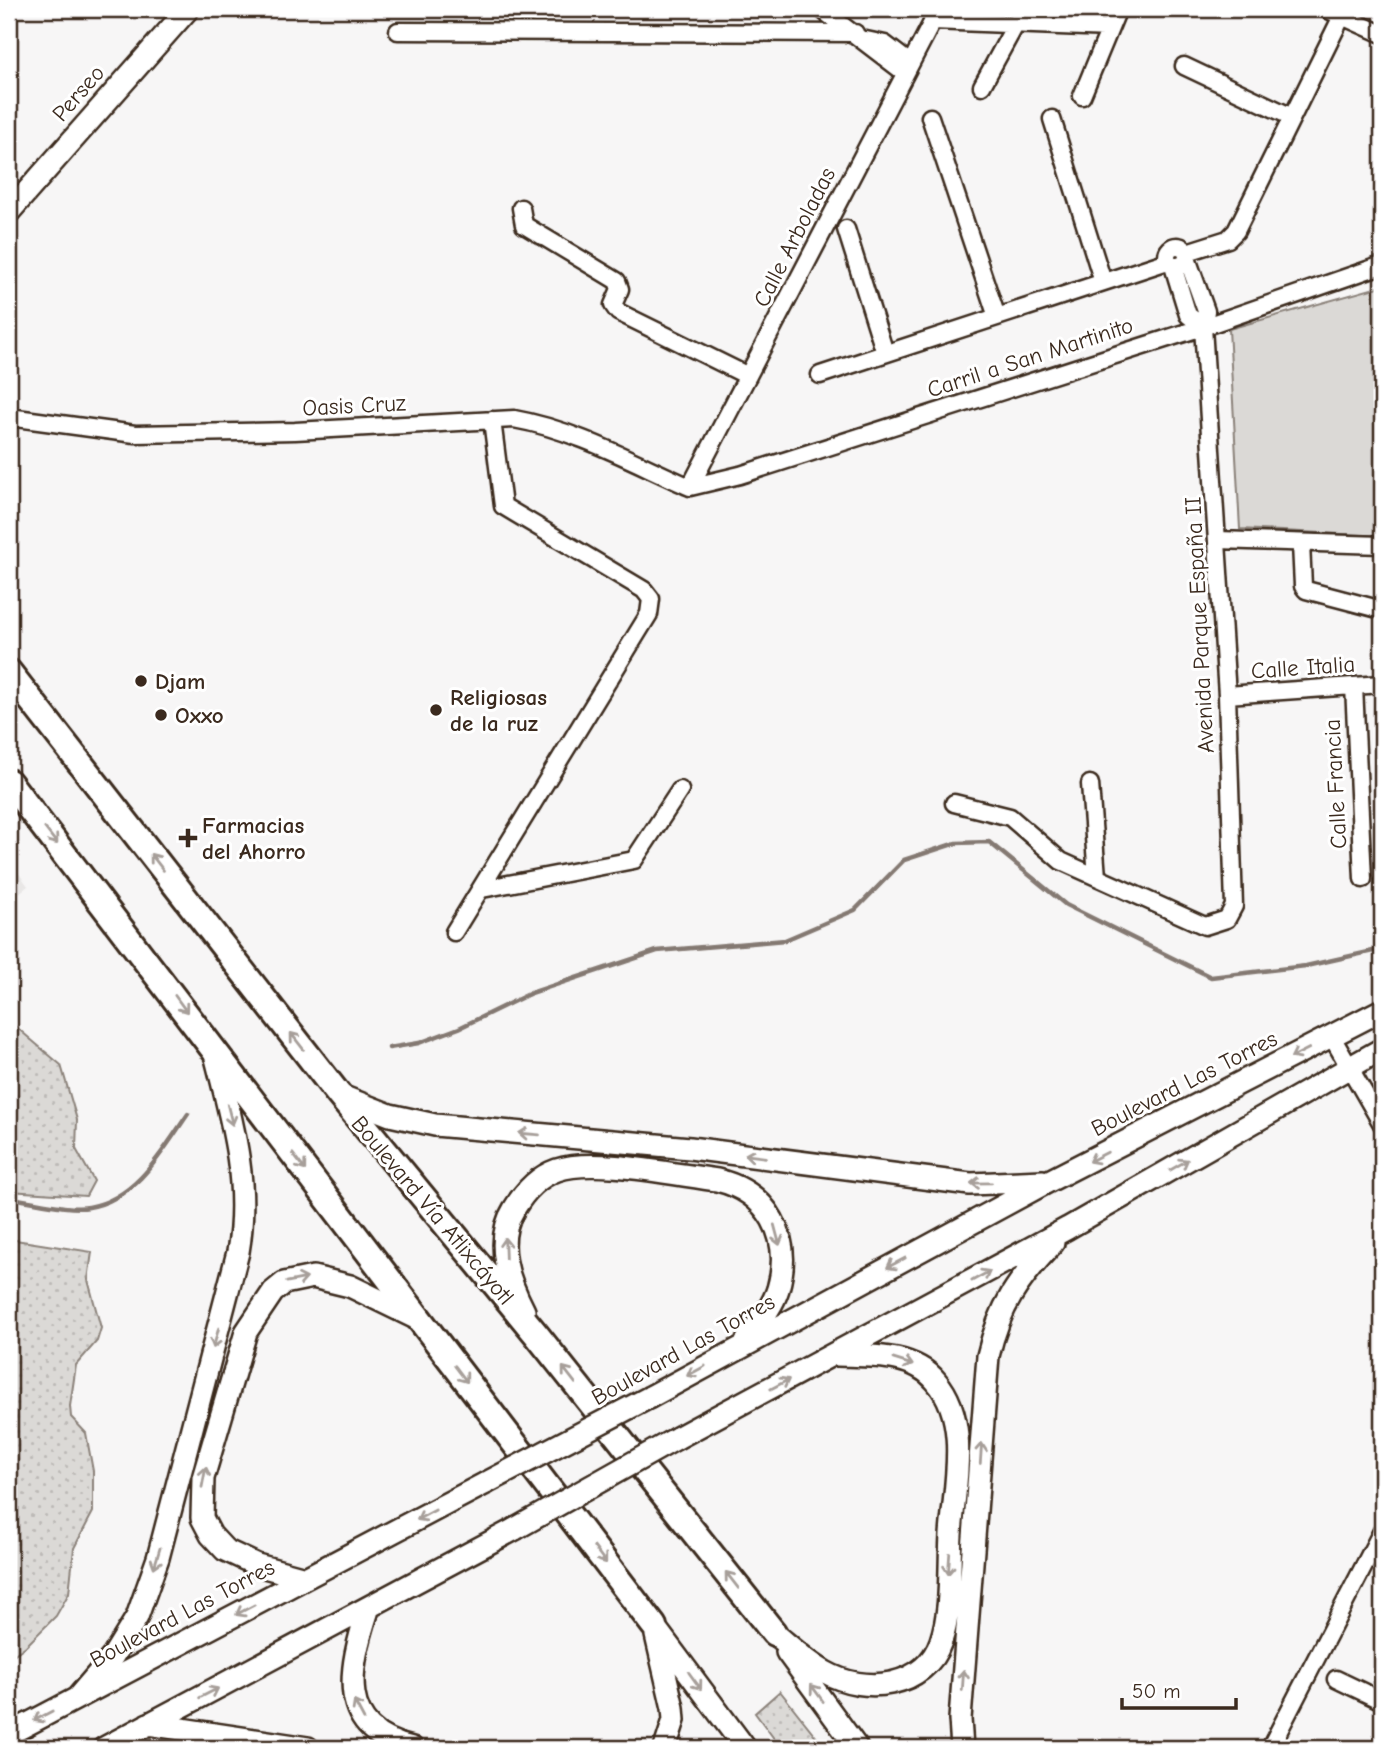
<svg xmlns="http://www.w3.org/2000/svg" width="1391" height="1757" viewBox="0 0 1391 1757" font-family="'Comic Neue',sans-serif">
<style>
.built{fill:#e9e7e6}
.grass{fill:url(#grass-dots);stroke:#8b827a;stroke-width:2}
.pitch{fill:#dbd9d6;stroke:#8b827a;stroke-width:2}
.lines{fill:none;stroke-linecap:round;stroke-linejoin:round}
.stream{stroke:#847972;stroke-width:4.5}
.street-casing{stroke:#3b2a1e;stroke-width:21}
.secondary-casing{stroke:#3b2a1e;stroke-width:26}
.primary-casing{stroke:#3b2a1e;stroke-width:30}
.street{stroke:#fff;stroke-width:16}
.secondary{stroke:#fff;stroke-width:21}
.primary{stroke:#fff;stroke-width:24}
.secondary-bridge-casing{stroke:#3b2a1e;stroke-width:26;stroke-linecap:butt}
.secondary-bridge{stroke:#fff;stroke-width:21}
.oneway{stroke:#a79f9a}
.poi-dot{fill:#3b2a1e;stroke:#fff;stroke-width:2.5}
.labels{text-anchor:middle;stroke-width:6;stroke-linejoin:round;paint-order:stroke}
.street-label{font-size:23px;fill:#3b2a1e;stroke:#fff}
.poi-label{font-size:23px;font-weight:bold;fill:#3b2a1e;stroke:#fff;text-anchor:start}
</style>
<defs>
<pattern id="grass-dots" width="8" height="8" patternUnits="userSpaceOnUse" patternTransform="scale(1.75)"><rect width="8" height="8" fill="#dbd9d6"/><path d="M2 2h.1M6 6h.1" fill="none" stroke="#bdbab7" stroke-width="1.8" stroke-linecap="round"/></pattern>
</defs>
<rect width="100%" height="100%" fill="#f7f6f6"/>
<filter id="ink" filterUnits="userSpaceOnUse"><feTurbulence type="fractalNoise" baseFrequency=".0143" numOctaves="2"/><feDisplacementMap in="SourceGraphic" scale="14" xChannelSelector="R" yChannelSelector="G"/><feConvolveMatrix kernelMatrix="1 2 1 2 8 2 1 2 1" color-interpolation-filters="sRGB"/></filter>
<g filter="url(#ink)">
<!-- built -->
<path class="built" d="M9 860 28 886 9 901Z"/>
<!-- grass -->
<path class="grass" d="M9 1021 61 1065 77 1120 76 1149 94 1181 86 1196 9 1191Z
M9 1239 92 1252 88 1280 101 1328 97 1341 76 1365 70 1406 71 1417 86 1433 93 1471V1512L74 1548 69 1593 56 1616 26 1646 9 1658Z
M780 1691 825 1748H781L755 1713Z"/>
<!-- pitch -->
<path class="pitch" d="M1382 286V536L1240 529 1229 329Z"/>
<g class="lines">
<!-- stream -->
<path class="stream" d="M389 1048 419 1043 459 1028 531 993 657 951 785 940 855 910 904 860 956 843 989 842 1066 905 1211 977 1306 966 1382 949
M9 1198C30 1200 69 1211 89 1207 137 1199 163 1150 188 1114"/>
<defs>
<path id="street" d="M821 9 905 73
M1326 9 1382 34
M932 21 1110 28
M398 31 855 33
M866 40 885 44 910 63
M1184 66 1292 117
M982 86 1024 9
M1082 96 1118 9
M930 117 997 317
M1052 119 1103 282
M521 208 524 225 617 281 620 289 613 305 618 312 748 376
M846 229 885 353
M1167 256a10 10 0 1 1 20 0a10 10 0 1 1-20 0Z
M1187 252 1228 239 1236 231 1342 16
M1173 266 1188 315 1203 327
M820 375 1168 261
M9 417 135 434 295 431 514 419C576 430 633 462 690 487
M690 487 740 475 1203 327 1382 265
M690 487 939 9
M1218 540 1382 545
M1301 544 1303 586 1306 590 1382 610
M1354 686 1363 879
M1227 695 1382 684
M1090 784 1097 877
M954 803 1010 817 1061 861 1205 926 1227 919 1234 906 1227 695 1203 327 1206 311 1187 258
M482 889 634 860 680 790
M454 932 649 614 651 599 644 590 503 506 492 420
M1332 1037 1382 1124
M1336 1679 1382 1701
M1270 1748 1382 1531"/>
<path id="secondary" d="M9 212 188 9
M339 1095 390 1115 435 1125 690 1148 970 1184 1043 1181
M524 1311C508 1280 494 1241 514 1209 524 1192 537 1177 557 1170 593 1157 676 1175 717 1180 768 1192 793 1237 778 1289 772 1308 758 1324 747 1340
M650 1397 1049 1181 1382 1010
M677 1438 1068 1228 1382 1049
M305 1578 257 1565 225 1550 211 1535 202 1518 203 1478 246 1332 273 1292 284 1283 313 1277 350 1286 420 1320
M368 1610C349 1669 335 1730 412 1748
M654 1626 745 1748
M774 1633C790 1646 807 1662 825 1672 865 1695 925 1688 941 1641 952 1609 949 1569 951 1535 954 1487 971 1421 936 1381 913 1353 870 1356 837 1355
M656 1635 673 1708 674 1720 665 1748
M787 1652 857 1748
M77 1698 113 1656 137 1617 158 1558 238 1252C250 1183 232 1121 215 1054
M148 1724 308 1748
M9 1734 486 1483
M104 1748 515 1529
M962 1748 960 1719 988 1356C1000 1305 1018 1280 1053 1243"/>
<path id="primary" d="M9 672 339 1095 536 1334 774 1633
M9 782 654 1626"/>
</defs>
<!-- street casing -->
<use href="#street" class="street-casing"/>
<!-- secondary casing -->
<use href="#secondary" class="secondary-casing"/>
<!-- primary casing -->
<use href="#primary" class="primary-casing"/>
<!-- street -->
<use href="#street" class="street"/>
<!-- secondary -->
<use href="#secondary" class="secondary"/>
<!-- primary -->
<use href="#primary" class="primary"/>
<defs>
<path id="secondary-bridge" d="M486 1483 650 1397
M515 1529 677 1438"/>
</defs>
<!-- secondary-bridge casing -->
<use href="#secondary-bridge" class="secondary-bridge-casing"/>
<!-- secondary-bridge -->
<use href="#secondary-bridge" class="secondary-bridge"/>
</g>
<!-- one-way arrows -->
<defs><path id="oneway-shaft" d="M-6 0H5M1.5-3L5.5 0L1.5 3" fill="none" stroke-width="1.6" stroke-linecap="round" stroke-linejoin="round" transform="scale(1.75)"/></defs>
<g class="oneway">
<use href="#oneway-shaft" transform="translate(51 836) rotate(52)"/>
<use href="#oneway-shaft" transform="translate(157 862) rotate(-128)"/>
<use href="#oneway-shaft" transform="translate(181 1004) rotate(54)"/>
<use href="#oneway-shaft" transform="translate(297 1041) rotate(-128)"/>
<use href="#oneway-shaft" transform="translate(1300 1053) rotate(153)"/>
<use href="#oneway-shaft" transform="translate(230 1115) rotate(76)"/>
<use href="#oneway-shaft" transform="translate(529 1134) rotate(-175)"/>
<use href="#oneway-shaft" transform="translate(755 1156) rotate(-173)"/>
<use href="#oneway-shaft" transform="translate(1098 1157) rotate(153)"/>
<use href="#oneway-shaft" transform="translate(299 1162) rotate(53)"/>
<use href="#oneway-shaft" transform="translate(1179 1165) rotate(-30)"/>
<use href="#oneway-shaft" transform="translate(981 1183) rotate(179)"/>
<use href="#oneway-shaft" transform="translate(777 1235) rotate(75)"/>
<use href="#oneway-shaft" transform="translate(505 1248) rotate(-92)"/>
<use href="#oneway-shaft" transform="translate(896 1263) rotate(152)"/>
<use href="#oneway-shaft" transform="translate(981 1276) rotate(-29)"/>
<use href="#oneway-shaft" transform="translate(297 1280) rotate(-11)"/>
<use href="#oneway-shaft" transform="translate(216 1338) rotate(105)"/>
<use href="#oneway-shaft" transform="translate(903 1362) rotate(17)"/>
<use href="#oneway-shaft" transform="translate(696 1371) rotate(151)"/>
<use href="#oneway-shaft" transform="translate(461 1374) rotate(53)"/>
<use href="#oneway-shaft" transform="translate(569 1375) rotate(-128)"/>
<use href="#oneway-shaft" transform="translate(780 1384) rotate(-28)"/>
<use href="#oneway-shaft" transform="translate(981 1453) rotate(-86)"/>
<use href="#oneway-shaft" transform="translate(204 1477) rotate(-79)"/>
<use href="#oneway-shaft" transform="translate(426 1515) rotate(152)"/>
<use href="#oneway-shaft" transform="translate(600 1555) rotate(53)"/>
<use href="#oneway-shaft" transform="translate(157 1558) rotate(107)"/>
<use href="#oneway-shaft" transform="translate(949 1564) rotate(94)"/>
<use href="#oneway-shaft" transform="translate(732 1580) rotate(-128)"/>
<use href="#oneway-shaft" transform="translate(245 1610) rotate(152)"/>
<use href="#oneway-shaft" transform="translate(963 1680) rotate(-86)"/>
<use href="#oneway-shaft" transform="translate(695 1681) rotate(54)"/>
<use href="#oneway-shaft" transform="translate(209 1693) rotate(-27)"/>
<use href="#oneway-shaft" transform="translate(817 1693) rotate(-126)"/>
<use href="#oneway-shaft" transform="translate(359 1710) rotate(-118)"/>
<use href="#oneway-shaft" transform="translate(43 1716) rotate(152)"/>
</g>
</g>
<!-- markers -->
<g class="poi-dot">
<circle cx="141" cy="681" r="7"/>
<circle cx="436" cy="710" r="7"/>
<circle cx="161" cy="715" r="7"/>
<path d="M184.5 827.5h7v7h7v7h-7v7h-7v-7h-7v-7h7z"/>
</g>
<g class="labels">
<!-- street labels -->
<g class="street-label">
<text transform="translate(78 93) rotate(-49)" y="8">Perseo</text>
<text transform="translate(794 237) rotate(-63)" y="8">Calle Arboladas</text>
<text transform="translate(1030 357) rotate(-18)" y="8">Carril a San Martinito</text>
<text transform="translate(354 405) rotate(-3)" y="8">Oasis Cruz</text>
<text transform="translate(1199 625) rotate(-93)" y="8">Avenida Parque España II</text>
<text transform="translate(1303 667) rotate(-4)" y="8">Calle Italia</text>
<text transform="translate(1335 784) rotate(-93)" y="8">Calle Francia</text>
<text transform="translate(1184 1083) rotate(-27)" y="8">Boulevard Las Torres</text>
<text transform="translate(433 1210) rotate(50)" y="8">Boulevard Vía Atlixcáyotl</text>
<text transform="translate(683 1349) rotate(-29)" y="8">Boulevard Las Torres</text>
<text transform="translate(182 1613) rotate(-28)" y="8">Boulevard Las Torres</text>
</g>
<!-- poi labels -->
<g class="poi-label">
<text x="155" y="689">Djam</text>
<text x="450" y="705">Religiosas<tspan x="450" dy="26">de la ruz</tspan></text>
<text x="175" y="723">Oxxo</text>
<text x="202" y="833">Farmacias<tspan x="202" dy="26">del Ahorro</tspan></text>
</g>
</g>
<!-- margin -->
<rect width="1391" height="1757" fill="none" stroke="#fff" stroke-width="35"/>
<rect x="18" y="18" width="1356" height="1722" fill="none" stroke="#3b2a1e" stroke-width="2.5" filter="url(#ink)"/>
<!-- scale -->
<path d="M1122 1698v10h114v-10" fill="none" stroke="#3b2a1e" stroke-width="3.5"/>
<text x="1132" y="1698" font-size="21" fill="#3b2a1e" stroke="#ffffff" stroke-width="5" paint-order="stroke">50 m</text>
</svg>
